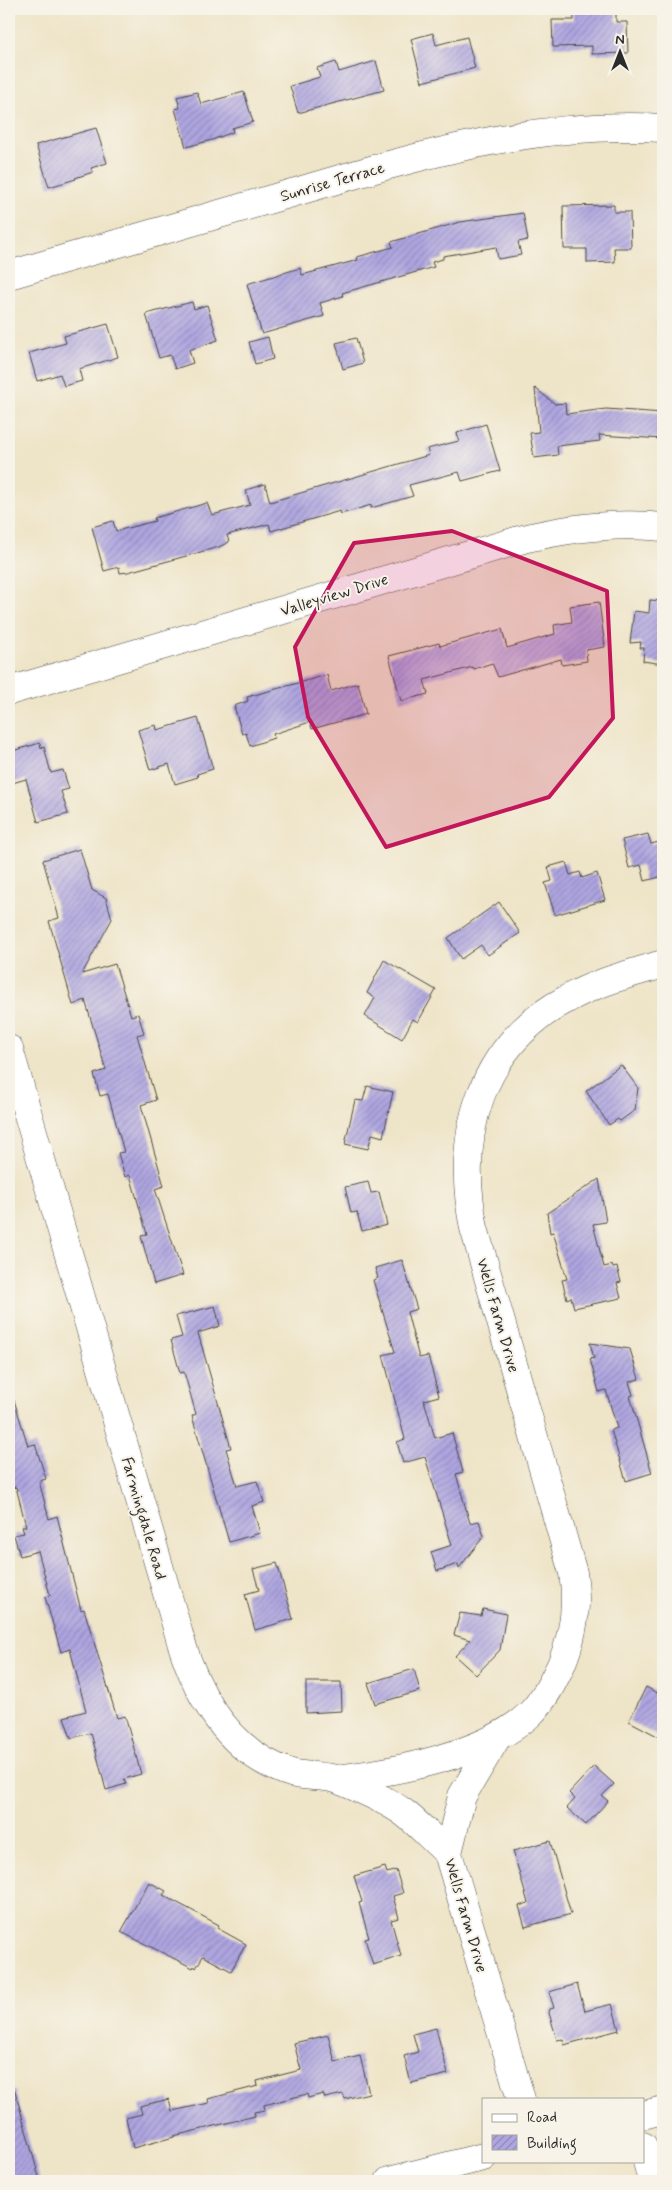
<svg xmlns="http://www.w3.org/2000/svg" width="672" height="2190" viewBox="0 0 672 2190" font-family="Mynerve,sans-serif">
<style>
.building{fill:url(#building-hatch)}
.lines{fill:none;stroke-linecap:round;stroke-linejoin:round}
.minor-casing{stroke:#484742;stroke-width:29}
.major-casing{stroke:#484742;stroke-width:29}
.minor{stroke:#fff;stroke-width:28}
.major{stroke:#fff;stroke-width:28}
.marked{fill:#c2185b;fill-opacity:0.2;stroke:#c2185b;stroke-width:4;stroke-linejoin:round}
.labels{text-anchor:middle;stroke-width:4;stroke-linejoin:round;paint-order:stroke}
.street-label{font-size:16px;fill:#2b2b2b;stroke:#f7f3e8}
</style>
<defs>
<pattern id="building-hatch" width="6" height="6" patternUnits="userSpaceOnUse" patternTransform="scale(1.25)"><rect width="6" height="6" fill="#afa6e1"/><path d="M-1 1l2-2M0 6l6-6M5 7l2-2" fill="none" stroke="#8f87b7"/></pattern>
</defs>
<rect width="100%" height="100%" fill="#f7f3e8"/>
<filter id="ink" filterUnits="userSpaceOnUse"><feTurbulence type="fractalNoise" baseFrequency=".02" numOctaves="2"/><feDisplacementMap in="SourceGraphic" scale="10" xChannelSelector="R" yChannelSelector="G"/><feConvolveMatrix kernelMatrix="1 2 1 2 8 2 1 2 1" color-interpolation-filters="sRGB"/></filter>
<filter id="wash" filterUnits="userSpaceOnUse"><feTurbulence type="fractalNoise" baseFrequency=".0096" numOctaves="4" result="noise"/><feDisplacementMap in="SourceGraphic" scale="20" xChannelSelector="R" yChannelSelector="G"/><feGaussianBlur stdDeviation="1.12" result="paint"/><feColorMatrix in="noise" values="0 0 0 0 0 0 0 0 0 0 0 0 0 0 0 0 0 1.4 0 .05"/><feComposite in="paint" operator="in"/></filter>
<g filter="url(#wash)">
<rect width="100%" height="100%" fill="#eee4c7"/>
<g id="blocks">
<!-- building -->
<path class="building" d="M573 9H606L607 12H616V22H627L628 53 592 54V46L553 47 552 20H574Z
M433 33 436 45 467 37 475 68 422 82 411 39Z
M376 61 384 90 298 113 290 86 320 77 317 68 336 62 339 72Z
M197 92 201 104 244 92 253 122 232 128 233 132 212 140 186 147 175 109 180 108 177 97Z
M96 128 107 163 91 168 93 172 75 178 76 179 49 187 36 145Z
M614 205V212H630L631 248H614L615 262 587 263V249H564L563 206Z
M523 213 528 240 518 242 521 255 498 259 496 247 443 256V259L432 262 434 267 342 293 343 296 320 303 324 316 262 334 247 284 300 268 302 275 358 260 357 257 393 247 391 242 460 222Z
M192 302 194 309 207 305 218 340 189 350 193 363 175 369 170 355 159 358 146 314Z
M108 324 118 357 79 369 82 381 64 386 60 374 37 381 29 353 66 343 64 336Z
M268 337 273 359 255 364 249 342Z
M356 338 363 363 343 369 336 343Z
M535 388 555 404 565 403 566 414 606 409 663 413V439L599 435 600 441 557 446 558 455 534 458 530 433 539 432Z
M486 424 500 471 462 481 459 472 409 485 413 496 371 508V505L341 514 340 511 271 531 269 524 227 535 229 542 219 547 128 572 120 573 119 567 104 571 92 527 113 521 116 531 155 521 154 518 207 503 212 515 250 505 246 490 265 484 270 502 429 455 427 449 459 441 457 433Z
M650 600 663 601V664L643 661 644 648H640L641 642 630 643 634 611 649 613Z
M599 602 605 647 586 650 587 661 562 665 561 659 498 677 492 663 474 669 473 667 424 680 428 694 401 701 389 656 439 643 440 646 502 629 507 648 555 634 554 625 572 622 570 606Z
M327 675 331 691 358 683 366 714 312 729 310 722 273 734 274 738 250 746 246 733 242 734 234 706 248 701 247 697Z
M198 718 213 769 197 774 198 777 175 784 169 764 150 770 138 730 156 725 157 730Z
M40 743 41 748 44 747 51 773 63 770 69 789 61 791 68 814 38 822 26 779 9 784V752Z
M648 834 651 844 663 841V876L645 881 641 865 629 868 622 840Z
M80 849 92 890 106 898 112 919 82 974 115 964 131 1016 138 1014 144 1033 137 1035 156 1100 141 1105 164 1186 155 1189 183 1275 154 1284 141 1236 147 1234 130 1175 125 1177 118 1153 124 1152 108 1094 100 1096 94 1074 106 1070 85 1000 73 1005 49 921 59 918 43 860Z
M566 862 570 875 580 872 582 878 597 873 605 900 555 915 545 883 552 881 548 867Z
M499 902 520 933 488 955 481 945 461 959 448 938Z
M384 960 436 990 418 1022 413 1019 402 1039 365 1016 375 998 367 993Z
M621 1065 638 1088 635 1110 620 1121 618 1119 609 1125 586 1091Z
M367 1086 393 1092 383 1137 372 1134 368 1149 345 1144 355 1100 363 1101Z
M599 1179 606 1222 593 1224 604 1267 612 1265 613 1268 617 1267 621 1282 617 1283 621 1298 574 1308 571 1297 567 1299 562 1280 567 1279 553 1232 550 1233 547 1213Z
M368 1182 371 1193 379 1192 387 1225 362 1231 357 1212 351 1213 345 1187Z
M402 1260 417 1309 407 1312 419 1358 428 1356 439 1396 424 1400 435 1438 452 1433 463 1472 456 1474 470 1523 479 1521 484 1536 459 1568 458 1564 437 1571 431 1552 452 1545 425 1457 403 1463 397 1442 405 1439 383 1355 395 1352 373 1280 378 1278 375 1268Z
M215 1306 220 1326 198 1333 231 1448 226 1449 237 1486 257 1481 264 1502 252 1506 260 1533 229 1542 192 1416 196 1414 184 1372 180 1373 171 1340 182 1337 176 1316Z
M590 1343 630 1349 639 1379 629 1382 633 1395 630 1396 652 1473 626 1481 611 1430 617 1428 606 1390 599 1392 590 1359 594 1358Z
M9 1400H14L28 1446 35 1444 46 1479 39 1481 49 1519 57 1516 81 1610 84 1609 117 1718 125 1716 141 1774 124 1779 126 1784 106 1790 91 1733 71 1738 64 1717 86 1711 70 1649 61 1652 45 1597 50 1595 38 1551 20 1556 14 1535 24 1533 22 1527 26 1526 16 1487 9 1489Z
M277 1563 293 1619 255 1630 245 1594 259 1590 253 1569Z
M483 1609 506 1614 500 1650 476 1675 455 1656 470 1640 454 1635 460 1613 481 1616Z
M414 1669 420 1691 375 1704 368 1683Z
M306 1682H341L342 1711 306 1713Z
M646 1687 663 1696V1739L629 1721Z
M594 1766 614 1784 602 1796 608 1801 586 1825 567 1808 575 1799 569 1793Z
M550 1841 571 1914 525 1927 519 1906 528 1903 513 1851Z
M385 1867 387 1873 396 1870 403 1893 393 1896 399 1918 391 1920 401 1956 373 1965 365 1939 369 1938 359 1903 362 1902 354 1876Z
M149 1882 166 1891 163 1895 219 1925 217 1928 246 1944 231 1971 203 1956 196 1968 194 1966 193 1968 121 1932Z
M577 1984 585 2011 612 2004 619 2030 564 2045 563 2039 557 2040 549 2013 550 2009 554 2008 549 1992Z
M436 2028 448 2074 411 2083 404 2056 418 2052 413 2034Z
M328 2035 335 2062 360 2056 369 2093 345 2099 343 2094 325 2098 323 2094 308 2098 307 2094 264 2105 265 2110 254 2112 255 2116 174 2136V2137L133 2148 126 2118 142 2114 140 2106 169 2099 172 2111 209 2103 208 2099 258 2086 257 2081 301 2070 294 2043Z
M15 2091 32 2152 40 2181H9V2092Z"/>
</g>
</g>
<g filter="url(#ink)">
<use href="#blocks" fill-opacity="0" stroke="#484742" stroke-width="1"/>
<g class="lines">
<defs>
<path id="minor" d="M9 275C103 248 198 220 292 193 414 157 535 120 663 128
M9 691 523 539C569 528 616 522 663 527
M9 1049 182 1645C200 1701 232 1754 291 1773 305 1777 327 1775 339 1780 360 1789 385 1799 403 1812 419 1824 433 1840 448 1853
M497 1737 462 1796 448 1853 521 2099
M336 1779C394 1772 488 1755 531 1713 544 1700 553 1682 561 1665 574 1635 578 1605 573 1573L474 1228C455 1136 479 1046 567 999 597 982 630 974 663 964
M643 2146 652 2181"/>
<path id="major" d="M643 2115 663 2110
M389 2181 483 2157"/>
</defs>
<!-- minor casing -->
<use href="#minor" class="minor-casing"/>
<!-- major casing -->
<use href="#major" class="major-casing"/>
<!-- minor -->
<use href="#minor" class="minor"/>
<!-- major -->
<use href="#major" class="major"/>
</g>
</g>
<!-- marked area -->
<path class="marked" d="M452 531 607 591 613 718 549 797 386 847 308 717 295 647 354 543Z"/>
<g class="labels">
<!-- street labels -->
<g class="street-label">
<text transform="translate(332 181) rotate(-16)" y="6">Sunrise Terrace</text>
<text transform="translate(334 594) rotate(-17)" y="6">Valleyview Drive</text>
<text transform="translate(499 1315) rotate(74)" y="6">Wells Farm Drive</text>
<text transform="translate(145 1518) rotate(74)" y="6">Farmingdale Road</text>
<text transform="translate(467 1915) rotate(74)" y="6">Wells Farm Drive</text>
</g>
</g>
<!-- margin -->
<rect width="672" height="2190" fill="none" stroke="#f7f3e8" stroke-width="30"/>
<!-- legend -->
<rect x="482" y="2098" width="162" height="65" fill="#f7f3e8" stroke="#a5a39c"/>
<rect x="492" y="2114" width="25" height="8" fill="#ffffff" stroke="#a5a39c"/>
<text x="527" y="2122" font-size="15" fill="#2b2b2b">Road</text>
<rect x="492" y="2135" width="25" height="15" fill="url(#building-hatch)" stroke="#a5a39c"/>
<text x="527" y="2148" font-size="15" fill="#2b2b2b">Building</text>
<!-- north arrow -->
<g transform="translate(620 52)" stroke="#f7f3e8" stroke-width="4" paint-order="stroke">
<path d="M0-4L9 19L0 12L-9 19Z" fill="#2b2b2b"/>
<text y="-8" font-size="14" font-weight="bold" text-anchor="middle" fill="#2b2b2b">N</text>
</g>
</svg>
